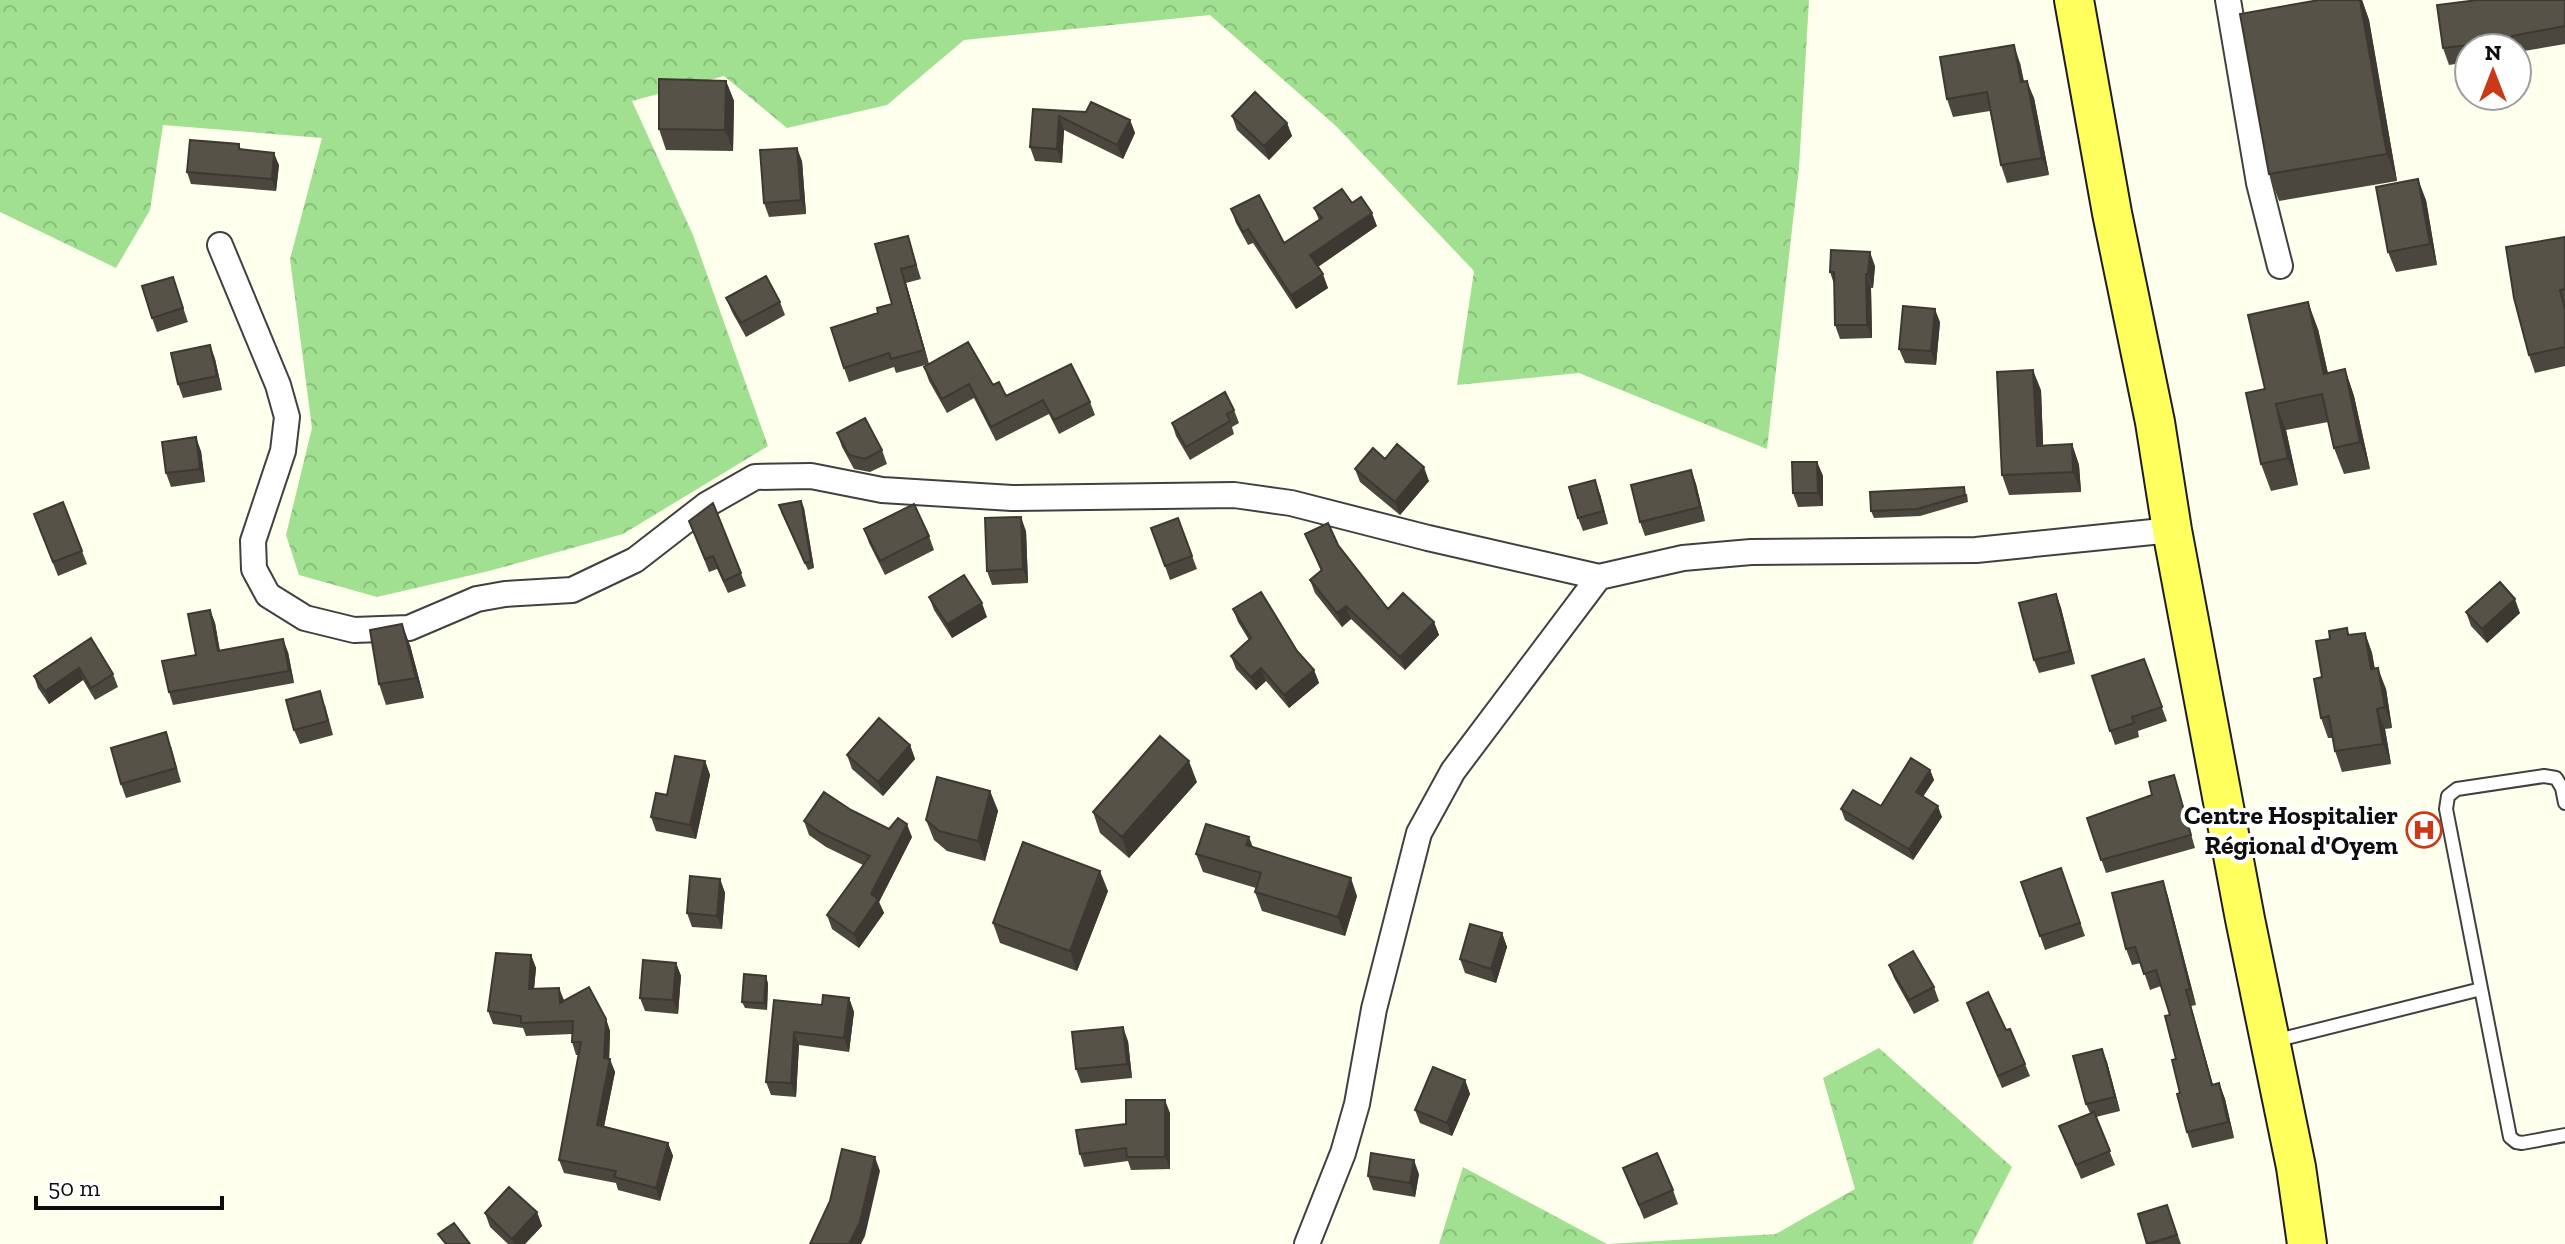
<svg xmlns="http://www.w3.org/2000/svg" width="2565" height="1244" viewBox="0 0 2565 1244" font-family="'Zilla Slab',serif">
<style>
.forest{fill:url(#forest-crowns)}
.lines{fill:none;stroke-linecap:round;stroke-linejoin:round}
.service-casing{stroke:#404040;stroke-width:16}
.minor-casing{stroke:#404040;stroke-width:28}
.primary-casing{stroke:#1e1e1e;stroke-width:42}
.service{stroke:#fff;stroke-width:12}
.minor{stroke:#fff;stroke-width:24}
.primary{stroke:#ffff5d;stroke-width:38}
.wall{fill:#4b473e}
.shaded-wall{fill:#3d3932}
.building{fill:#575248;stroke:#3d3932;stroke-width:2}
.labels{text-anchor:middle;stroke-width:8;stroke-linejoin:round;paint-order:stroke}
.poi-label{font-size:26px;font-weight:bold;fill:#0d0d0d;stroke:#fff;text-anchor:end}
</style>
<defs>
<pattern id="forest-crowns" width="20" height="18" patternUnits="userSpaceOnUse" patternTransform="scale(2)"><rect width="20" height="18" fill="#a1e090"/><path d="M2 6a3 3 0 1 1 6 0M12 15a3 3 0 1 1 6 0" fill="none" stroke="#89bf7b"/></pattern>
</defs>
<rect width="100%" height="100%" fill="#feffed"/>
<!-- forest -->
<path class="forest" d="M0 0H1809L1799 168 1767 449 1579 373 1457 385 1474 271 1337 127 1210 15 964 40 887 105 787 128 724 76 632 101 693 235 768 446 623 534 489 571 377 597 299 575 286 535 312 428 290 259 322 138 163 125 150 210 116 268 0 212Z
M1879 1048 2012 1167 1972 1244H1439L1463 1167 1607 1244 1776 1234 1855 1189 1823 1078Z"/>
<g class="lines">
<defs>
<path id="service" d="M2565 803 2562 788 2556 778 2544 776 2457 789 2448 796 2446 809 2510 1137 2516 1142 2522 1143 2565 1135
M2274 1041 2481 989"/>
<path id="minor" d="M2228 0 2259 183 2280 266
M220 245 278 385 287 417 283 451 253 541 254 569 268 595 305 618 354 630 409 628 477 599 505 594 572 590 635 560 706 505 755 477 811 476 882 490 1012 498 1234 495 1291 503 1428 538 1599 577 1683 558 1751 552 1976 550 2172 530
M1307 1244 1343 1153 1357 1104 1374 1009 1419 833 1453 771 1599 577"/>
<path id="primary" d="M2074 0 2112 213 2155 422 2172 530 2245 919 2296 1167 2307 1244"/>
</defs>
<!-- service casing -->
<use href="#service" class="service-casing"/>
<!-- minor casing -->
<use href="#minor" class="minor-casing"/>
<!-- primary casing -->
<use href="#primary" class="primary-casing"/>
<!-- service -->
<use href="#service" class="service"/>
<!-- minor -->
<use href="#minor" class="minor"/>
<!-- primary -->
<use href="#primary" class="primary"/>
</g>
<!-- wall -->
<path class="wall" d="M2319 0H2362L2369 20 2397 181 2279 201 2269 174Z
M2565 0V44L2518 52V56H2517V48H2469V62L2449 65 2443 48Z
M2020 63 2024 81 2034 98 2049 175 2007 183 2001 165 1990 111 1953 117 1947 99Z
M726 81 734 101 733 151 666 150 659 129Z
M1033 109 1086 112 1130 120 1135 133 1123 159 1064 130 1062 163 1035 161 1030 147Z
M1232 116 1287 123 1292 136 1269 160 1237 130Z
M239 144 241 150 279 165 276 191 191 184 187 172Z
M802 161 806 214 769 217 764 203Z
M2426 200 2437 265 2396 272 2388 252Z
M1352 203 1377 226 1318 267 1328 288 1296 309 1253 243 1248 245 1236 223 1231 209 1284 243 1319 220 1314 208Z
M908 236 921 279 906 283 929 364 896 373 894 367 849 382 844 368 878 313 892 304Z
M2565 237V366L2535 373 2529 355Z
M1875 266 1873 288H1871L1872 338 1840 339 1835 325 1834 284 1830 272Z
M173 277 188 322 157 332 152 318Z
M726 298 780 302 785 315 746 337 732 312Z
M1940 322 1936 365 1905 363 1899 349Z
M2318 329 2328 373 2345 369 2354 396 2370 469 2344 474 2334 448 2328 422 2286 430 2298 485 2271 491 2261 464 2265 389Z
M210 345 215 359 222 390 183 398 178 384Z
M924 367 993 385 1006 396 1090 402 1095 415 1059 434 1049 414 996 441 974 398 947 413 929 381Z
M2041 390 2043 445 2072 444 2079 465 2081 492 2009 495 2002 475Z
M1234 410 1239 423 1232 427 1234 434 1190 460 1176 436 1172 423Z
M837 433 882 450 887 464 870 472 854 469 842 447Z
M201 451 205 482 171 487 166 473Z
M1385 459 1429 481 1400 515 1360 482 1355 469Z
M1817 462 1823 476V506L1798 507 1793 493Z
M1691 470 1696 484 1705 521 1645 536 1640 522Z
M1600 494 1608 524 1583 531 1578 518Z
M1967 494 1968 502 1920 516 1874 518 1871 511Z
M801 501 804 508 814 568 808 570 781 512Z
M713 503 746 586 728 593 717 569 709 572 689 521Z
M1178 518 1197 569 1170 580 1151 528Z
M39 528 82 551 87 564 58 576Z
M864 529 929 536 934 550 885 575 869 543Z
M1026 531 1028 583 992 585 987 571Z
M1305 534 1338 545 1388 609 1434 622 1439 635 1405 670 1351 619 1342 627 1315 593 1310 580 1321 571Z
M2056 594 2061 608 2075 664 2039 673 2034 660Z
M929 597 987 617 952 638 934 610Z
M1233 609 1297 651 1314 670 1319 683 1289 708 1266 681 1256 690 1236 669 1231 656 1249 640 1238 622Z
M210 610 215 623 220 651 288 652 294 683 173 705 169 692 196 655Z
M2466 612 2520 613 2487 643 2471 626Z
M2347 628 2349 635 2365 633 2372 653 2375 669 2386 689 2392 728 2385 729 2391 764 2342 772 2335 751 2333 738H2328L2321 718 2322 677 2330 639Z
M91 638 113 674 118 687 95 700 83 680 49 704 38 688 34 676Z
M410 645 424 698 386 705 379 684Z
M2144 659 2167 721 2138 731 2139 737 2115 745 2092 676Z
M325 705 333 735 300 744 294 730Z
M910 745 915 759 883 796 852 769 847 755Z
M171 746 181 782 126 798 121 784Z
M705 761 710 775 696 839 656 831 651 817 667 795Z
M1930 770 1934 780 1923 797 1942 817 1913 860 1845 820 1841 809 1881 806Z
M1197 782 1129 858 1100 833 1093 812Z
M2178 788 2195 848 2106 873 2087 818Z
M990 791 998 811 985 861 947 851 934 840 926 820Z
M851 810 889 829 912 837 879 902 884 913 859 948 832 929 827 915 863 865 826 847 809 835 804 821Z
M1253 848 1357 896 1345 936 1262 911 1255 892 1256 888 1203 872 1196 854Z
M2061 868 2085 936 2045 950 2021 882Z
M720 879 725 893 722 929 692 927 687 913Z
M2163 881 2168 897 2196 1005 2191 1006 2213 1085 2219 1083 2225 1099 2234 1138 2192 1148 2187 1132 2170 1015 2161 986 2150 990 2141 963 2132 965 2126 949Z
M1108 891 1077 971 1000 943 993 923Z
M1502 933 1507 947 1496 983 1465 973 1460 959Z
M531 955 536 968 534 988 606 1019 610 1031 609 1059 615 1072 604 1126 668 1143 673 1156 660 1201 618 1190 616 1183 564 1173 559 1160 579 1055H576L572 1042V1034L526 1036 523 1028 493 1024 488 1011Z
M676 963 681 976 678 1014 645 1011 640 998Z
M1889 965 1934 987 1939 1001 1914 1014 1894 978Z
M768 983 767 1010 745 1008 742 1002Z
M849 998 854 1012 849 1052 799 1045 796 1097 771 1095 766 1082 774 1000 822 1005Z
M1971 1014 2006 1030 2025 1064 2030 1076 2002 1088Z
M1128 1041 1132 1078 1081 1083 1076 1069Z
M2102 1049 2107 1062 2120 1111 2096 1117 2115 1165 2081 1179 2059 1126 2090 1113 2086 1104Z
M1465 1080 1470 1094 1452 1136 1420 1123 1415 1110Z
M1170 1113V1169L1131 1170 1128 1161 1084 1167 1080 1154 1126 1124Z
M1623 1168 1673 1190 1678 1204 1644 1219Z
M1419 1174 1415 1197 1373 1190 1368 1176Z
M2167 1205 2181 1244H2147Z
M537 1212 542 1226 525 1244H508L490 1227 485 1213Z"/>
<!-- shaded-wall -->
<path class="shaded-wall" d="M2360 0H2362L2369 20 2397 181 2387 154Z
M2014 45 2020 63 2027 100 2021 82Z
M726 81 734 101 733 151 725 130Z
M2027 81 2034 98 2049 175 2042 158Z
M1059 116 1064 130 1062 163 1057 149Z
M1130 120 1135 133 1123 159 1117 145Z
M1287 123 1292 136 1269 160 1264 146Z
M797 148 802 161 806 214 801 200Z
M274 153 279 165 276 191 272 179Z
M2418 179 2426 200 2437 265 2430 244Z
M1372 213 1377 226 1316 268 1310 255Z
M1870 252 1875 266 1873 288 1868 274Z
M901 269 906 283 929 364 924 350Z
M1323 274 1328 288 1296 309 1291 295Z
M1866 274 1871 288 1872 338 1867 325Z
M2308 302 2318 329 2334 401 2324 374Z
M1935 309 1940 322 1936 365 1931 351Z
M210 345 215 359 222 390 217 376Z
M2345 369 2354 396 2370 469 2360 442Z
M2033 370 2041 390 2044 466 2037 446Z
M2276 404 2286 430 2298 485 2288 458Z
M196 437 201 451 205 482 200 469Z
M2072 444 2079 465 2081 492 2073 472Z
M1817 462 1823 476V506L1818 493Z
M1424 467 1429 481 1400 515 1395 502Z
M1691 470 1696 484 1705 521 1700 507Z
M1595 480 1600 494 1608 524 1603 511Z
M801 501 804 508 814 568 811 561Z
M1021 517 1026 531 1028 583 1023 569Z
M2056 594 2061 608 2075 664 2070 651Z
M2515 599 2520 613 2487 643 2482 629Z
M982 603 987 617 952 638 947 624Z
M1346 606 1351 619 1342 627 1337 613Z
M210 610 215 623 222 664 218 651Z
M1434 622 1439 635 1405 670 1400 657Z
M402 624 410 645 424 698 416 678Z
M2365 633 2372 653 2378 690 2371 669Z
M283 639 288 652 294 683 289 671Z
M79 668 83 680 49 704 45 691Z
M1261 668 1266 681 1256 690 1251 677Z
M2378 668 2386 689 2392 728 2385 707Z
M1314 670 1319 683 1289 708 1284 695Z
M2377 709 2385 729 2391 764 2383 744Z
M910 745 915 759 883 796 878 782Z
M705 761 710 775 696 839 690 825Z
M1189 761 1197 782 1129 858 1122 837Z
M1930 770 1934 780 1919 802 1916 792Z
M990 791 998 811 985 861 978 841Z
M1938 806 1942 817 1913 860 1909 849Z
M907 824 912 837 879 902 884 913 859 948 854 934 871 894Z
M1249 837 1256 855 1246 845Z
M1100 871 1108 891 1077 971 1070 951Z
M1351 878 1357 896 1345 936 1338 917Z
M720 879 725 893 722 929 717 916Z
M2163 881 2168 897 2196 1005 2190 989Z
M1502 933 1507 947 1496 983 1491 969Z
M531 955 536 968 533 1001 529 989Z
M676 963 681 976 678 1014 673 1000Z
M766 976 768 983 767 1010 764 1003Z
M559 988 564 1000 560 1003Z
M2186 990 2191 1006 2217 1101 2212 1085Z
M849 998 854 1012 849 1052 844 1038Z
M606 1019 610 1031 609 1065 610 1059 615 1072 602 1137 597 1125 604 1058Z
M1123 1027 1128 1041 1132 1078 1127 1064Z
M794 1032 799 1045 796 1097 791 1083Z
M2102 1049 2107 1062 2120 1111 2115 1097Z
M1465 1080 1470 1094 1452 1136 1447 1123Z
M2219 1083 2225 1099 2234 1138 2228 1122Z
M1165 1100 1170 1113V1169L1165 1157Z
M668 1143 673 1156 660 1201 656 1188Z
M875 1157 880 1171 865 1236 861 1244H849Z
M1414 1160 1419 1174 1415 1197 1410 1183Z
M537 1212 542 1226 525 1244H514L512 1239Z"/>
<!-- building -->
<path class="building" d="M2319 0H2360L2387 154 2269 174 2240 14Z
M2478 0H2565V26L2512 36V40L2443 48 2437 5Z
M2014 45 2021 82 2027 81 2042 158 2001 165 1987 92 1947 99 1940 57Z
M659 79 726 81 725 130 659 129Z
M1255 92 1287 123 1264 146 1232 116Z
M1091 102 1130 120 1117 145 1059 116 1057 149 1030 147 1033 109 1086 112Z
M190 140 239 144V149L274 153 272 179 187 172Z
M797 148 801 200 764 203 760 150Z
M2418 179 2430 244 2388 252 2376 187Z
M1342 189 1352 203 1361 197 1372 213 1310 255 1323 274 1291 295 1248 229 1243 232 1231 209 1259 195 1284 243 1322 218 1314 208Z
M908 236 916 265 901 269 924 350 891 359 889 353 844 368 831 328 878 313 877 308 892 304 875 244Z
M2565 237V289L2560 290 2565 309V347L2529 355 2514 298 2506 247Z
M1831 250 1870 252 1868 274H1866L1867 325H1835L1834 272H1830Z
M766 276 780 302 741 323 726 298Z
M173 277 183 308 152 318 142 286Z
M2308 302 2324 374 2345 369 2360 442 2334 448 2322 394 2276 404 2288 458 2261 464 2246 393 2265 389 2248 315Z
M1903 306 1935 309 1931 351 1899 349Z
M968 342 993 385 999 382 1006 396 1071 364 1090 402 1054 420 1043 400 991 427 969 384 942 399 924 367Z
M210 345 217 376 178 384 171 353Z
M2033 370 2037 446 2072 444 2073 472 2002 475 1997 372Z
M1225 392 1234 410 1227 414 1230 421 1186 447 1172 423Z
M865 418 882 450 865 459 849 455 837 433Z
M196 437 200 469 166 473 162 442Z
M1397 444 1424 467 1395 502 1355 469 1373 448 1385 459Z
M1792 462H1817L1818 493H1793Z
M1691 470 1700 507 1640 522 1631 485Z
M1595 480 1603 511 1578 518 1569 487Z
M1964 487 1965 495 1917 509 1871 511 1870 492Z
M801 501 811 561 805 563 779 505Z
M63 502 82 551 53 562 34 514Z
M713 503 741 573 724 581 713 556 705 559 689 521Z
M914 504 929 536 880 561 864 529Z
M1021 517 1023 569 987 571 985 518Z
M1178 518 1192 556 1165 566 1151 528Z
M1328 523 1338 545 1388 609 1403 593 1434 622 1400 657 1346 606 1337 613 1310 580 1322 570 1305 534Z
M964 575 982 603 947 624 929 597Z
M2500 582 2515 599 2482 629 2466 612Z
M1261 592 1297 651 1314 670 1284 695 1261 668 1251 677 1231 656 1251 638 1233 609Z
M2056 594 2070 651 2034 660 2019 603Z
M210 610 218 651 283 639 289 671 169 692 162 661 196 655 188 614Z
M402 624 416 678 379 684 370 630Z
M2347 628 2348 635 2365 633 2371 669 2378 668 2385 707 2377 709 2383 744 2335 751 2329 716 2321 718 2314 679 2322 677 2316 641 2330 639 2329 631Z
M91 638 113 674 91 688 79 668 45 691 34 676Z
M2144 659 2162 707 2132 717 2134 723 2110 731 2092 676Z
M320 691 328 721 294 730 286 700Z
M879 718 910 745 878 782 847 755Z
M166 732 176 768 121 784 111 748Z
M1160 736 1189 761 1122 837 1093 812Z
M675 756 705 761 690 825 651 817 656 793 667 795Z
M1911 758 1930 770 1916 792 1938 806 1909 849 1841 809 1853 790 1881 806Z
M2174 775 2191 835 2101 860 2087 818 2152 795 2149 782Z
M937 777 990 791 978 841 939 831 926 820Z
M824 792 851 810 889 829 898 818 907 824 871 894 878 899 854 934 827 915 870 856 821 833 804 821Z
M1206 824 1249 837 1246 845 1351 878 1338 917 1255 892 1261 873 1196 854Z
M1023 842 1100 871 1070 951 993 923Z
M2061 868 2080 923 2040 936 2021 882Z
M690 876 720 879 717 916 687 913Z
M2163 881 2190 989 2186 990 2212 1085 2219 1083 2228 1122 2187 1132 2177 1094 2180 1093 2172 1060 2176 1059 2165 1016 2170 1015 2156 970 2144 974 2135 947 2126 949 2112 893Z
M1470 924 1502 933 1491 969 1460 959Z
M1913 951 1934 987 1909 1000 1889 965Z
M496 953 531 955 529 989 559 988 560 1003 589 987 606 1019 604 1058 610 1059 597 1125 668 1143 656 1188 614 1177 616 1171 559 1160 581 1042H572L573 1021 521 1023V1016L488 1011Z
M643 960 676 963 673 1000 640 998Z
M744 974 766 976 764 1003 742 1002Z
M1988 992 2006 1030 2010 1029 2025 1064 1998 1076 1967 1003Z
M823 995 849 998 844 1038 794 1032 791 1083 766 1082 774 1000 822 1005Z
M1123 1027 1127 1064 1076 1069 1072 1032Z
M2102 1049 2115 1097 2086 1104 2073 1056Z
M1433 1067 1465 1080 1447 1123 1415 1110Z
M1126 1100H1165V1157H1127L1126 1148 1080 1154 1076 1130 1126 1124Z
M2094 1112 2110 1151 2076 1165 2059 1126Z
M842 1149 875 1157 860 1222 849 1244H810L830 1201Z
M1371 1153 1414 1160 1410 1183 1368 1176Z
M1657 1153 1673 1190 1639 1205 1623 1168Z
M509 1187 537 1212 512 1239 485 1213Z
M2167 1205 2177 1235 2147 1244 2138 1214Z
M454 1223 470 1244H446L438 1234Z"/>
<!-- icons -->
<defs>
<symbol id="hospital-ring" viewBox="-11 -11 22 22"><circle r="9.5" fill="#fff" stroke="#cb3a17" stroke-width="1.5"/><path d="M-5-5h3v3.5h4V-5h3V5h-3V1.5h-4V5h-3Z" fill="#cb3a17"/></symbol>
</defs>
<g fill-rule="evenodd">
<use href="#hospital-ring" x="2404" y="810" width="40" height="40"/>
</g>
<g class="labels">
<!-- poi labels -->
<g class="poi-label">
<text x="2398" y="824">Centre Hospitalier<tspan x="2398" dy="30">Régional d'Oyem</tspan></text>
</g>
</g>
<!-- north arrow -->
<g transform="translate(2493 72)"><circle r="38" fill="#ffffff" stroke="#9e9e9e" stroke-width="2"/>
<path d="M0-6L14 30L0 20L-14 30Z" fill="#cb3a17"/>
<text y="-12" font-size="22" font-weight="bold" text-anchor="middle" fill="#0d0d0d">N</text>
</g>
<!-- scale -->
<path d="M36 1196v12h186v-12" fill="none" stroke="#0d0d0d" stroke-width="4"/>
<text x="48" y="1196" font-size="24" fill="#0d0d0d" stroke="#ffffff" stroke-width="6" paint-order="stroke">50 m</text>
</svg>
